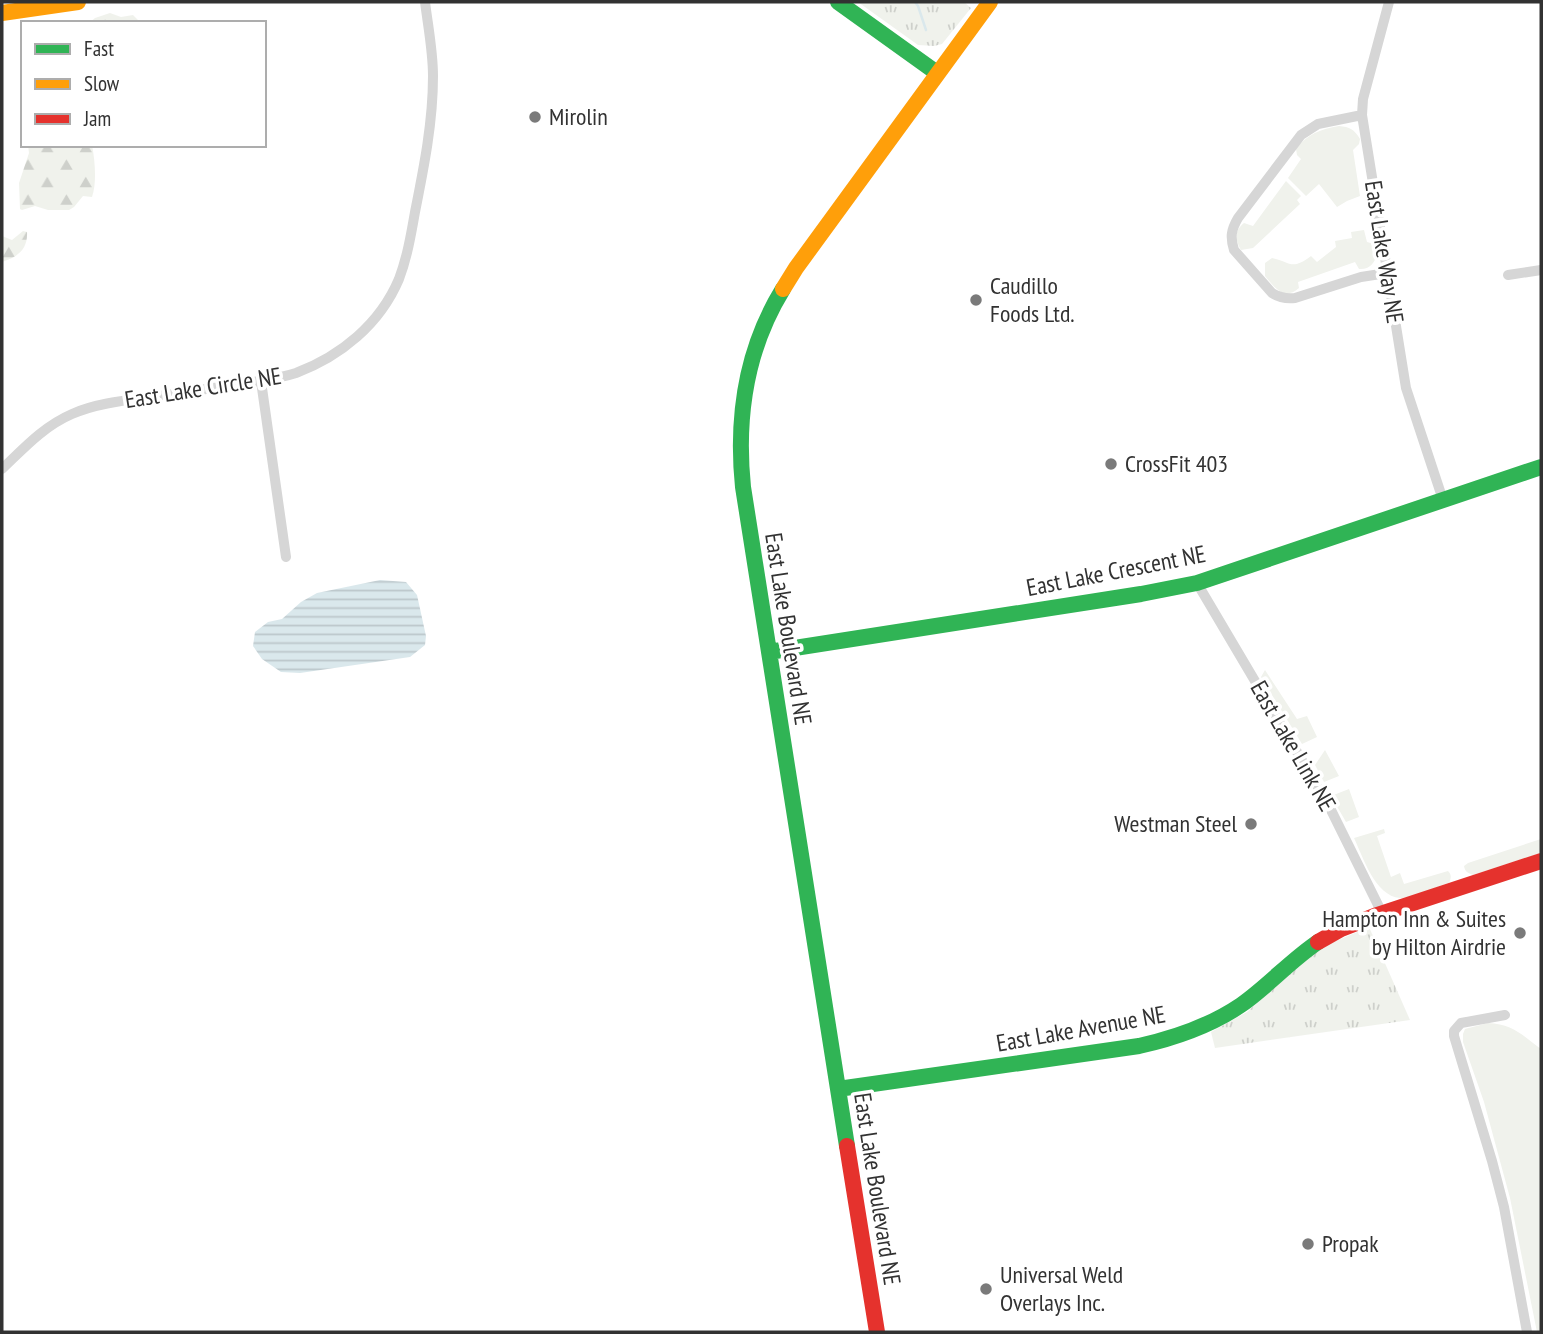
<svg xmlns="http://www.w3.org/2000/svg" width="1543" height="1334" viewBox="0 0 1543 1334" font-family="'PT Sans Narrow',sans-serif">
<style>
.grass{fill:#f0f2ec}
.forest{fill:url(#forest-firs)}
.park{fill:url(#park-tufts)}
.water{fill:url(#water-rules)}
.lines{fill:none;stroke-linecap:round;stroke-linejoin:round}
.stream{stroke:#dae8ec;stroke-width:2.5}
.street{stroke:#d6d6d6;stroke-width:10}
.fast{stroke:#30b455;stroke-width:16}
.slow{stroke:#ff9f0a;stroke-width:16}
.jam{stroke:#e5322d;stroke-width:16}
.poi-dot{fill:#7a7a7a;stroke:#fff;stroke-width:2.5}
.labels{text-anchor:middle;stroke-width:7;stroke-linejoin:round;paint-order:stroke}
.poi-label{font-size:24px;fill:#323232;stroke:#fff;text-anchor:start}
.street-label{font-size:24px;fill:#323232;stroke:#fff}
</style>
<defs>
<pattern id="forest-firs" width="22" height="20" patternUnits="userSpaceOnUse" patternTransform="scale(1.75)"><rect width="22" height="20" fill="#f0f2ec"/><path d="M5 1l3.5 6h-7zM16 11l3.5 6h-7z" fill="#ced0cb"/></pattern>
<pattern id="park-tufts" width="24" height="20" patternUnits="userSpaceOnUse" patternTransform="scale(1.75)"><rect width="24" height="20" fill="#f0f2ec"/><path d="M3 7l-1-3M5 7V3M7 7l1-3M15 17l-1-3M17 17v-4M19 17l1-3" fill="none" stroke="#ced0cb"/></pattern>
<pattern id="water-rules" width="6" height="5" patternUnits="userSpaceOnUse" patternTransform="scale(1.75)"><rect width="6" height="5" fill="#dae8ec"/><path d="M0 2.5h6" fill="none" stroke="#bcc7cb"/></pattern>
</defs>
<rect width="100%" height="100%" fill="#fff"/>
<!-- grass -->
<path class="grass" d="M1339 126C1350 127 1354 129 1360 139L1359 144 1353 150 1360 196 1347 201 1337 207 1319 184 1306 196 1288 178 1301 159 1297 155 1296 149C1307 134 1321 129 1339 126Z
M1286 181 1301 196 1297 200 1300 204 1253 248 1241 250C1235 240 1234 231 1244 223L1253 226Z
M1364 230 1367 242 1374 244 1378 250C1376 261 1371 270 1359 269L1355 262 1298 282 1299 288C1284 301 1275 288 1265 276V263L1272 258C1291 262 1291 271 1311 256L1317 262 1336 247 1335 241 1352 238 1351 232Z
M1265 670 1297 719 1307 716 1317 737 1302 744 1261 677Z
M1325 750 1339 776 1324 782 1315 765Z
M1349 789 1359 817 1346 822 1331 796Z
M1384 829 1385 833 1377 836 1391 877 1400 873 1404 884 1448 871C1452 875 1451 878 1449 883 1435 887 1413 898 1400 898 1375 896 1363 857 1354 838Z
M1541 839V853L1473 875C1468 873 1465 872 1464 866L1468 863Z
M1488 1023C1513 1024 1522 1035 1541 1049V1332H1537L1510 1198 1484 1102 1463 1042V1034L1465 1029Z"/>
<!-- forest -->
<path class="forest" d="M110 13 121 17 133 15 139 21 137 23H89L95 18Z
M28 145H92C95 161 97 182 92 197L83 196 74 207 69 210H48L35 206 22 210 20 209 19 183 29 153Z
M23 231 27 232C28 249 18 257 2 262V236L12 240Z"/>
<!-- park -->
<path class="park" d="M858 2H964L971 8 942 44 934 46 918 45Z
M1369 927 1410 1020 1215 1048 1211 1032 1247 1012 1306 959 1329 944Z"/>
<!-- water -->
<path class="water" d="M380 580 406 582 417 595 426 636 425 645 410 657 300 673 281 672 262 659 253 646 255 632 268 622 282 619 301 602 317 593Z"/>
<g class="lines">
<!-- stream -->
<path class="stream" d="M915 2 918 6 926 30"/>
<!-- street -->
<path class="street" d="M1389 2 1363 99 1362 115 1406 388 1443 500
M1362 115 1318 124 1301 135 1238 218C1231 230 1230 237 1234 250L1272 293C1280 298 1286 299 1295 298L1361 277 1387 273
M1508 275 1541 270
M261 381 286 557
M2 469C24 448 44 426 72 414 99 402 131 400 160 396 186 392 212 388 239 384 258 381 278 379 296 373 341 356 380 324 399 279 407 258 411 235 415 212 424 167 433 122 433 76 433 51 428 26 425 2
M1197 583 1329 806 1382 913
M1505 1015 1461 1023 1454 1031V1036L1492 1161 1504 1207 1527 1332"/>
<!-- fast -->
<path class="fast" d="M838 2 937 73
M783 289C746 349 736 418 743 487L847 1146
M769 652 1141 594 1197 583 1541 467
M838 1089 1139 1046C1175 1038 1210 1026 1241 1005 1268 986 1290 961 1318 942"/>
<!-- slow -->
<path class="slow" d="M2 13 78 2
M783 289 796 268 990 2"/>
<!-- jam -->
<path class="jam" d="M1318 942 1341 929 1377 915 1541 861
M847 1146 877 1332"/>
</g>
<!-- markers -->
<g class="poi-dot">
<circle cx="535" cy="117" r="7"/>
<circle cx="976" cy="300" r="7"/>
<circle cx="1111" cy="464" r="7"/>
<circle cx="1251" cy="824" r="7"/>
<circle cx="1520" cy="933" r="7"/>
<circle cx="1308" cy="1244" r="7"/>
<circle cx="986" cy="1289" r="7"/>
</g>
<g class="labels">
<!-- poi labels -->
<g class="poi-label">
<text x="549" y="125">Mirolin</text>
<text x="990" y="294">Caudillo<tspan x="990" dy="28">Foods Ltd.</tspan></text>
<text x="1125" y="472">CrossFit 403</text>
<text x="1237" y="832" text-anchor="end">Westman Steel</text>
<text x="1506" y="927" text-anchor="end">Hampton Inn &amp; Suites<tspan x="1506" dy="28">by Hilton Airdrie</tspan></text>
<text x="1322" y="1252">Propak</text>
<text x="1000" y="1283">Universal Weld<tspan x="1000" dy="28">Overlays Inc.</tspan></text>
</g>
<!-- street labels -->
<g class="street-label">
<text transform="translate(1384 252) rotate(81)" y="8">East Lake Way NE</text>
<text transform="translate(203 388) rotate(-9)" y="8">East Lake Circle NE</text>
<text transform="translate(1116 571) rotate(-11)" y="8">East Lake Crescent NE</text>
<text transform="translate(788 629) rotate(81)" y="8">East Lake Boulevard NE</text>
<text transform="translate(1293 746) rotate(60)" y="8">East Lake Link NE</text>
<text transform="translate(1081 1029) rotate(-10)" y="8">East Lake Avenue NE</text>
<text transform="translate(877 1189) rotate(81)" y="8">East Lake Boulevard NE</text>
</g>
</g>
<!-- border -->
<rect width="1543" height="1334" fill="none" stroke="#323232" stroke-width="7"/>
<!-- legend -->
<rect x="21" y="21" width="245" height="126" fill="#ffffff" stroke="#adadad" stroke-width="2"/>
<rect x="35" y="44" width="35" height="10" fill="#30b455" stroke="#adadad" stroke-width="2"/>
<text x="84" y="56" font-size="21" fill="#323232">Fast</text>
<rect x="35" y="79" width="35" height="10" fill="#ff9f0a" stroke="#adadad" stroke-width="2"/>
<text x="84" y="91" font-size="21" fill="#323232">Slow</text>
<rect x="35" y="114" width="35" height="10" fill="#e5322d" stroke="#adadad" stroke-width="2"/>
<text x="84" y="126" font-size="21" fill="#323232">Jam</text>
</svg>
